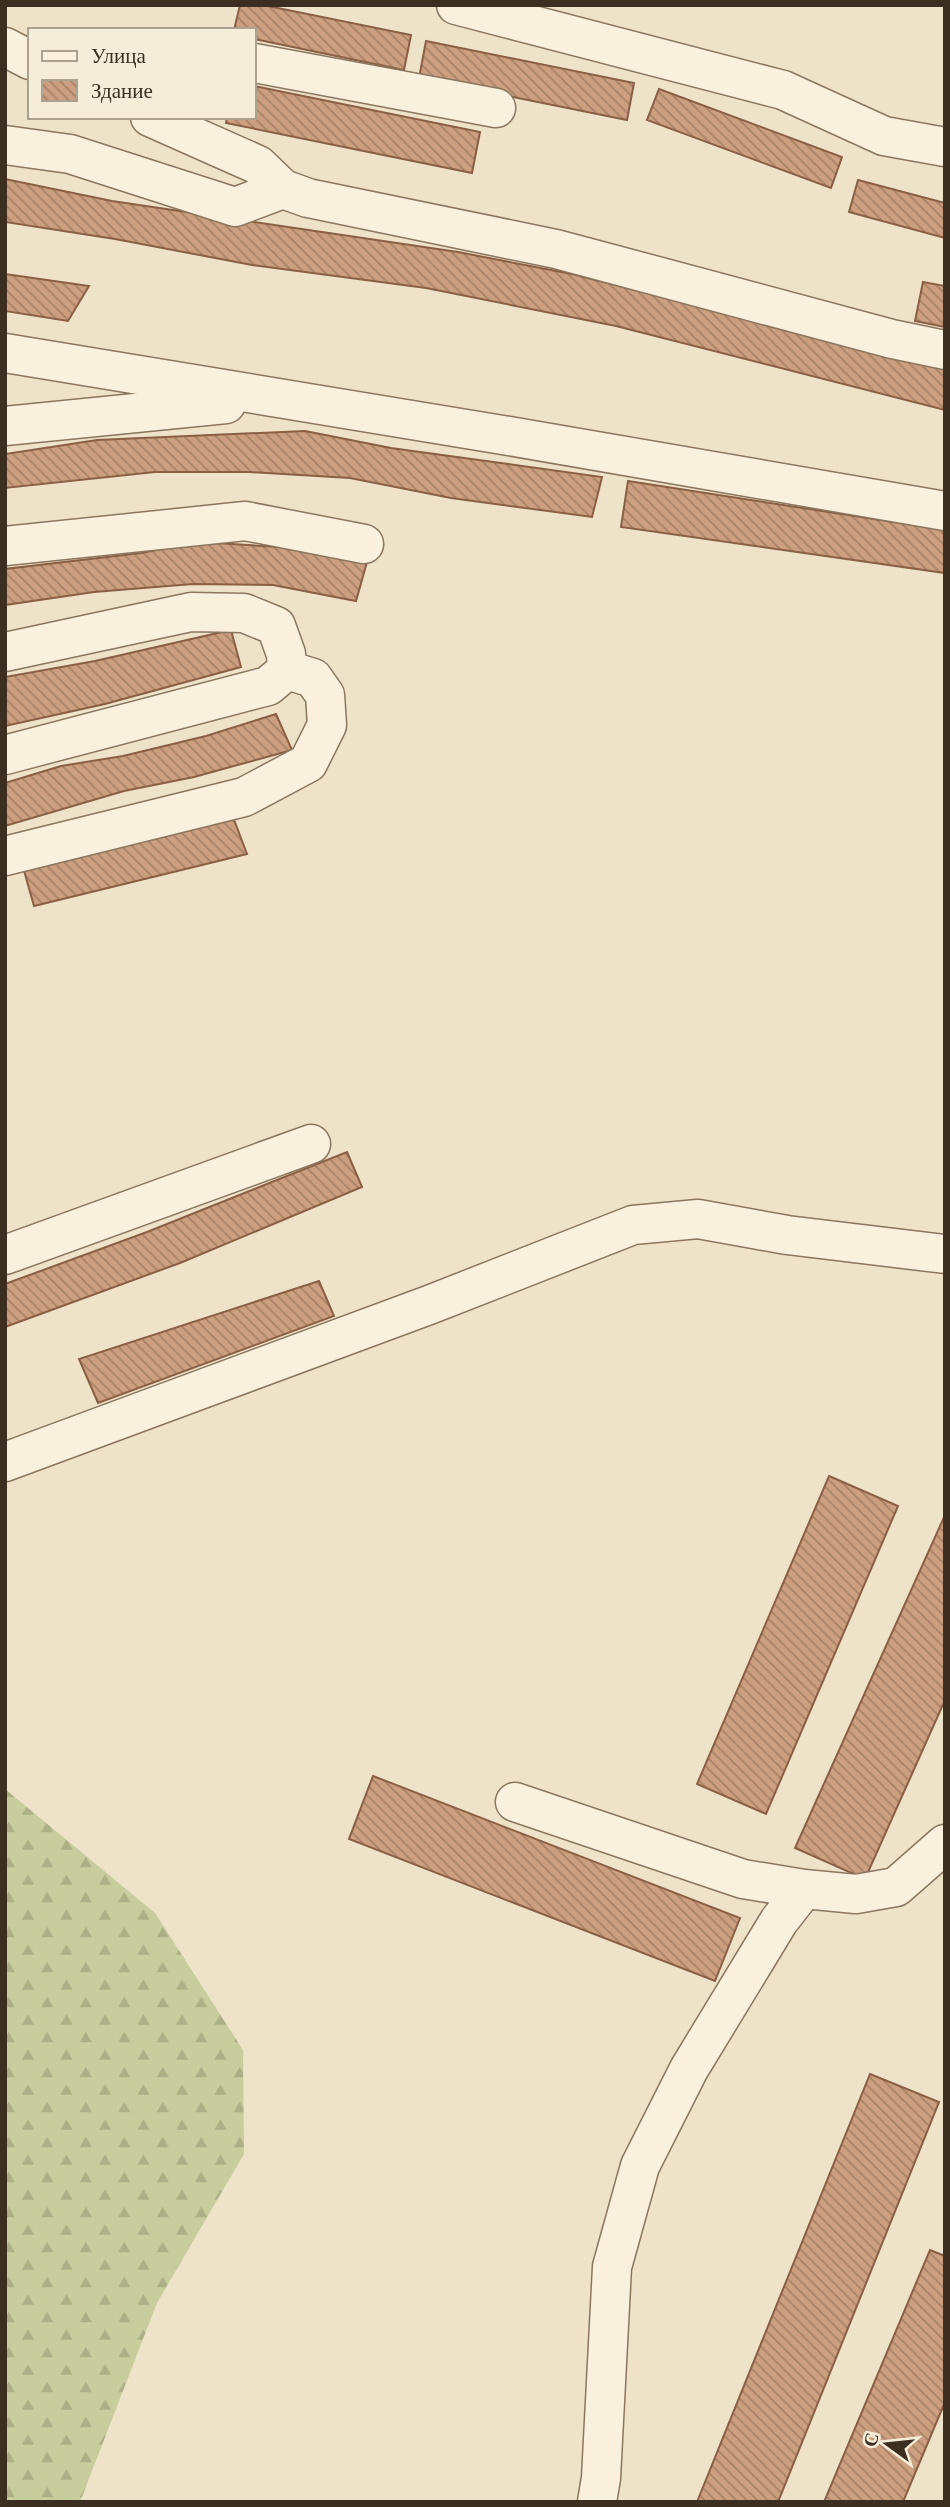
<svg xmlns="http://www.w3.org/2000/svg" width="950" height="2507" viewBox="0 0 950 2507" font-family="'Crimson Pro',serif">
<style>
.forest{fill:url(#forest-firs)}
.building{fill:url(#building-back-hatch);stroke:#8a5f44;stroke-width:2}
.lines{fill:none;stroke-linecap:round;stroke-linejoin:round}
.minor-casing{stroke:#8b765e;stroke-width:41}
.minor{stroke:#f9f0dd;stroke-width:38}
</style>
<defs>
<pattern id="forest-firs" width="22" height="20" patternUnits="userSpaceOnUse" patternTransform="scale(1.75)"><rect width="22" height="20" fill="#c8cd9d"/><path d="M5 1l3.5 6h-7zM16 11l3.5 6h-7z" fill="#adb087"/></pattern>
<pattern id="building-back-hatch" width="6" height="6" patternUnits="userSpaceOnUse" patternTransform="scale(1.75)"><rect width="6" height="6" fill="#cc9f80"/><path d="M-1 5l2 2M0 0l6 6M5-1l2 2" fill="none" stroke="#a78268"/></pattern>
</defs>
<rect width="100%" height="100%" fill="#eee3c9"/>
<!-- forest -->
<path class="forest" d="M5 1789 155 1913 243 2050 244 2154 157 2303 80 2502H5Z"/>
<!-- building -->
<path class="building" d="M240 5H263L411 35 404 70 254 39V30H234Z
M426 41 634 83 627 120 419 78Z
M254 86 480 132 472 173 226 123 227 117H254Z
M659 89 842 157 831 188 647 120Z
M5 179 112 201 458 252 572 274 945 368V410L616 326 426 288 252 265 115 239 5 222Z
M858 180 945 203V238L849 212Z
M5 274 89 286 68 321 5 311Z
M923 282 945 286V327L915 321Z
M305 431 391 448 602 477 592 517 451 498 350 478 249 472H155L5 488V454L97 440Z
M628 481 945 530V573L621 527Z
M200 542 295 548 367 562 356 601 273 585 193 584 94 592 5 605V569L141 553Z
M231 630 241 667 105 704 5 726V677L95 661Z
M276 714 292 750 194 777 124 791 5 826V783L61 766 123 756 206 736Z
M233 817 247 854 34 906 23 867Z
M347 1152 362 1187 180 1263 5 1327V1284L147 1232Z
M319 1281 334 1316 98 1403 79 1359Z
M829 1476 898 1506 766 1814 697 1784Z
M945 1515V1700L865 1879 795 1848Z
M373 1776 740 1918 715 1981 349 1839Z
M870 2074 939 2102 778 2502H697Z
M930 2250 945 2256V2402L903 2502H824Z"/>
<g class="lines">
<defs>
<path id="minor" d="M456 5 783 90 884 136 945 147
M5 47 30 60
M254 63 496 108
M150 117 258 165 283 189
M5 145 70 154 235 207 283 189 308 198 556 249 892 339 945 350
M5 353 509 436 945 511
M5 426 226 404
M5 546 245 521 364 544
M5 652 191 612 244 613 276 626 286 654 287 670
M5 755 268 686 287 670 313 678 325 695 327 725 308 763 244 797 5 856
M5 1255 311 1144
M5 1462 429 1305 633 1225 698 1219 787 1235 945 1254
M515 1802 743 1879 804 1889 856 1894 896 1887 945 1844
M597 2502 601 2478 612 2267 640 2166 689 2069 779 1921 804 1889"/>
</defs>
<!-- minor casing -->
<use href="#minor" class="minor-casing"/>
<!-- minor -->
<use href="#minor" class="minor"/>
</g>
<!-- border -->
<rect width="950" height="2507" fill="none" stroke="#3c2e21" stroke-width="14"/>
<!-- legend -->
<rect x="28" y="28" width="228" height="91" fill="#f6edd9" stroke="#aca18f" stroke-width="2"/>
<rect x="42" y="51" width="35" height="10" fill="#f9f0dd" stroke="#aca18f" stroke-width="2"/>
<text x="91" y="63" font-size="21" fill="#3c2e21">Улица</text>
<rect x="42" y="80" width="35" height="21" fill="url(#building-back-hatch)" stroke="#aca18f" stroke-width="2"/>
<text x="91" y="98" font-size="21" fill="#3c2e21">Здание</text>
<!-- north arrow -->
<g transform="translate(887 2444) rotate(285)" stroke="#f6edd9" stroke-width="5" paint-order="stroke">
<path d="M0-5L12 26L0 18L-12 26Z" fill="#3c2e21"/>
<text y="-10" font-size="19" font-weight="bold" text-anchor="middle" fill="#3c2e21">С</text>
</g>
</svg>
